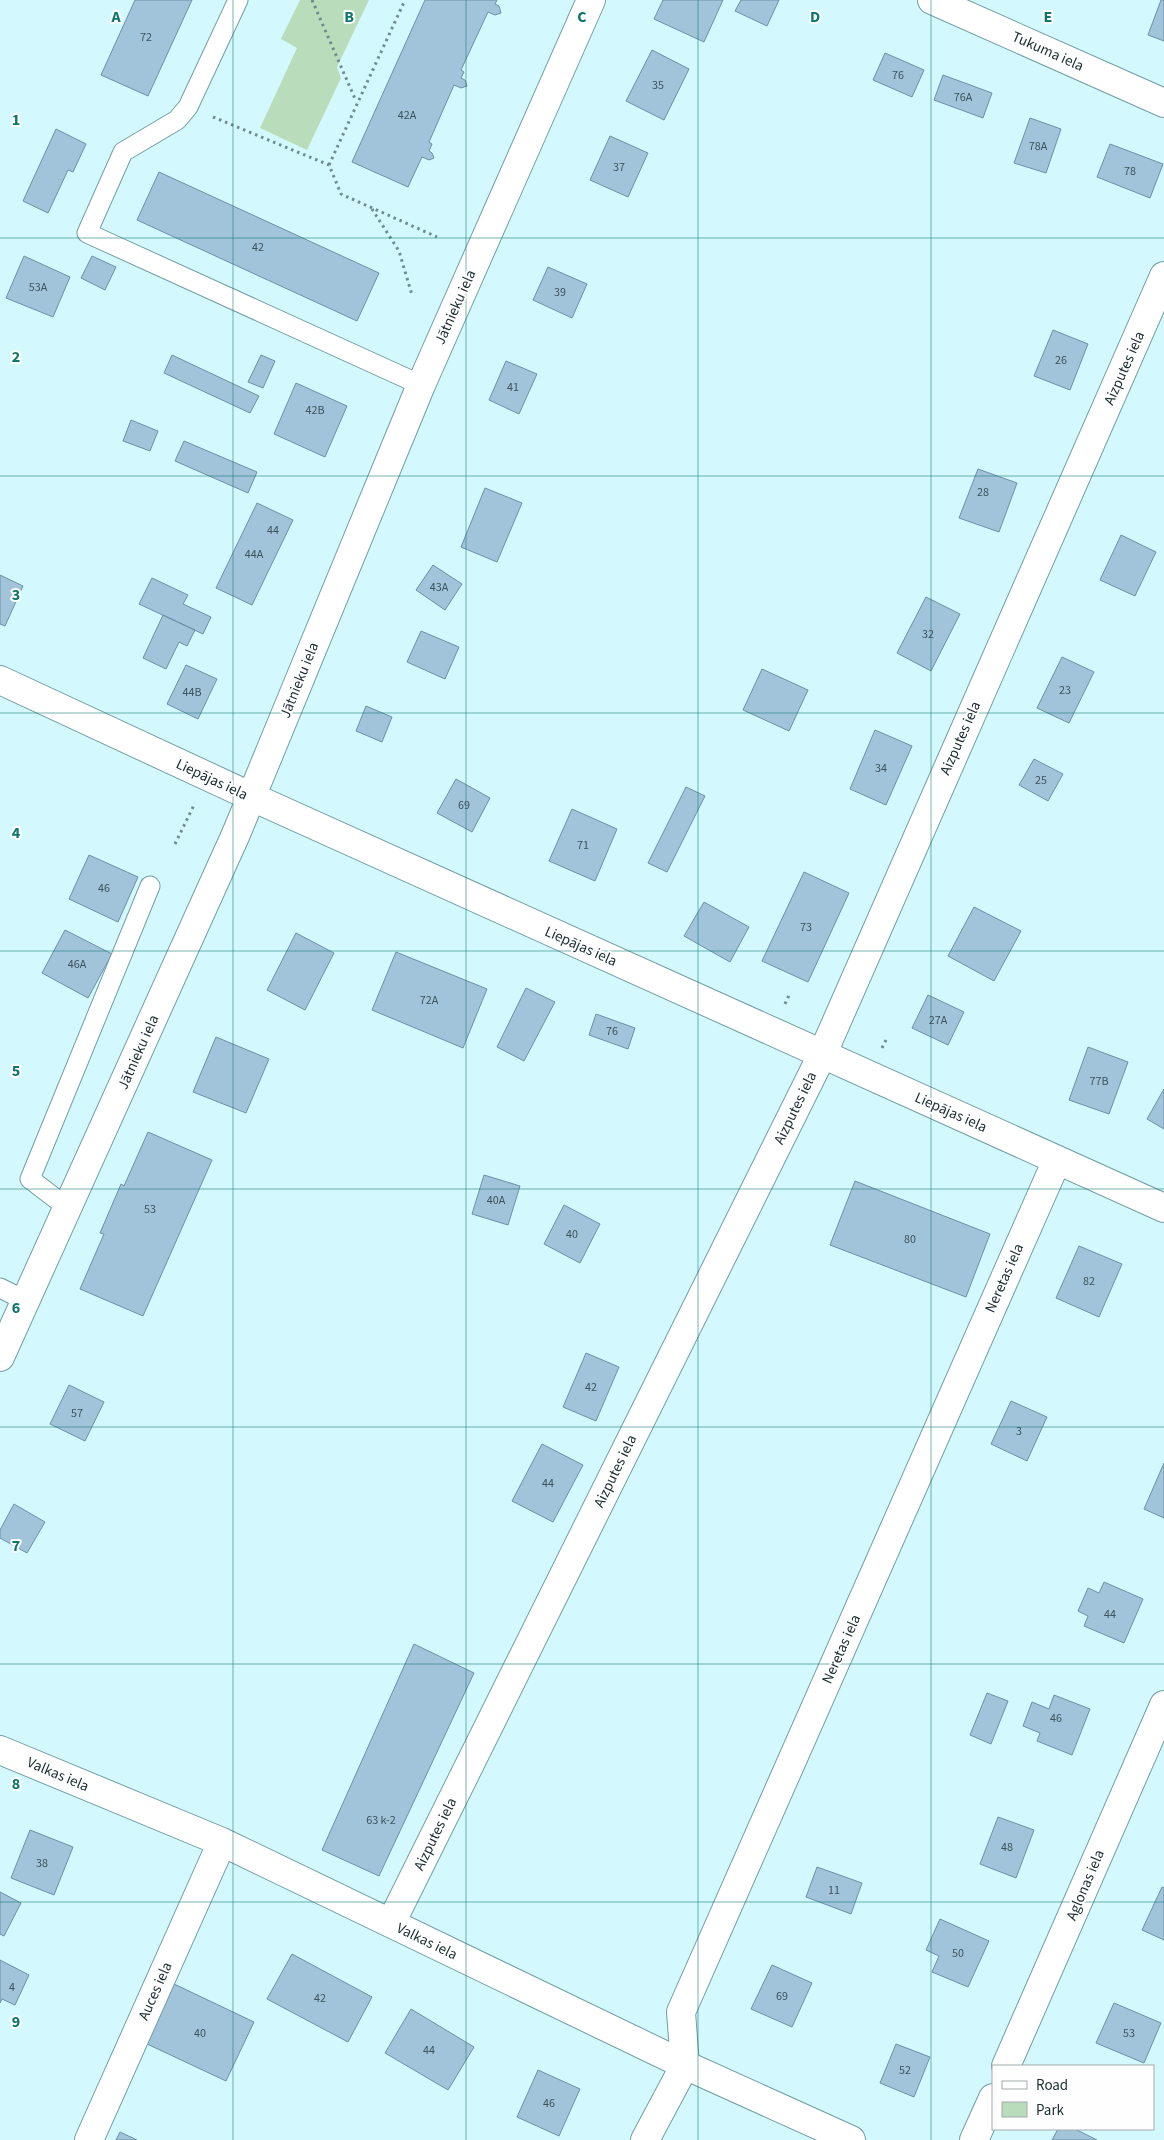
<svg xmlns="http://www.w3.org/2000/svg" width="1164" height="2140" viewBox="0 0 1164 2140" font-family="'Source Sans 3',sans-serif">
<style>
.green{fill:#b9ddbb}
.building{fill:#a1c4db;stroke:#6f8fa5}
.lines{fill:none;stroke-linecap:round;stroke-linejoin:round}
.lane-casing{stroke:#719ea4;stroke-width:21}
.street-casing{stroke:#719ea4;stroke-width:30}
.secondary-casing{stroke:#719ea4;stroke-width:30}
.path{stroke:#708b8f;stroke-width:3;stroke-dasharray:2.5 4;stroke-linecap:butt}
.lane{stroke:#fff;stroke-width:19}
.street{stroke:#fff;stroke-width:28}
.secondary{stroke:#fff;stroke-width:28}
.grid{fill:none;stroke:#0f766e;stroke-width:1;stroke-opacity:0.55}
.labels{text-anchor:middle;stroke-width:4;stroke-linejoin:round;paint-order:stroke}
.number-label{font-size:12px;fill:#3c535b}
.street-label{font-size:15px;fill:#1b2d30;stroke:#fefefe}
.grid-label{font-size:16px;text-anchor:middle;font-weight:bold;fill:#0f766e;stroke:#fefefe;stroke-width:4;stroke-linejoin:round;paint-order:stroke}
</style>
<rect width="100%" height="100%" fill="#d3f9fe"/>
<!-- green -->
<path class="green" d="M300 0H369L337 67 341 78 307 150 260 128 297 48 281 39Z"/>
<!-- building -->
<path class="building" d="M135 0H192L148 96 101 75Z
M425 0H497L495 4 499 6 501 13 495 15 488 12 461 70 464 72 461 78 465 80 467 86 461 88 454 85 429 142 432 144 429 151 432 153 434 158 429 160 422 157 408 187 352 162Z
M663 0H723L704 42 654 19Z
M741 0H779L767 26 735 11Z
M1161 0H1164V41L1148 35Z
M652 50 689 69 664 120 626 101Z
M885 53 924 70 912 97 873 80Z
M943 75 992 93 983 118 934 100Z
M1030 118 1061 129 1046 173 1014 163Z
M56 129 86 144 73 172 68 170 48 213 23 201Z
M610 136 648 153 628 197 590 180Z
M1110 144 1163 164 1150 198 1097 177Z
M159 172 379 273 357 321 137 220Z
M24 256 70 277 53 317 6 298Z
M92 256 116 267 105 290 81 278Z
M548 267 587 284 572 318 533 300Z
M1053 330 1088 344 1070 390 1034 376Z
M172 355 259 396 250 413 164 373Z
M261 355 275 361 263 388 248 382Z
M506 361 537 374 519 414 489 400Z
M296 383 347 406 325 457 274 434Z
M131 420 158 431 150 451 123 441Z
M184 441 257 472 248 493 175 461Z
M978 469 1017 483 999 532 959 518Z
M485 488 522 503 497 562 461 547Z
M257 503 293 520 252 605 216 588Z
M1121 535 1156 552 1135 596 1100 580Z
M433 565 462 584 445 610 416 590Z
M0 575 23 586 5 626 0 624Z
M152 578 188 595 183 604 211 617 203 634 139 604Z
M926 597 960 614 931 671 897 653Z
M163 615 195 630 187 646 179 642 166 669 143 658Z
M421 631 459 647 445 679 407 662Z
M1062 657 1094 672 1069 723 1037 708Z
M186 665 217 679 198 719 167 704Z
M762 669 808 690 789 731 743 710Z
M366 706 392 717 382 742 356 731Z
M875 730 912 746 886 805 850 789Z
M1034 759 1063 774 1048 801 1019 785Z
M456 779 490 798 472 832 437 813Z
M686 787 705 796 667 872 648 863Z
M572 809 617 829 595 881 549 861Z
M89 855 138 877 118 922 69 899Z
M804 872 849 893 808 982 762 961Z
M704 902 749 927 730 962 684 936Z
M974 907 1021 931 994 981 948 956Z
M65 930 112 954 88 998 42 973Z
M296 933 334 953 305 1010 267 990Z
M396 952 487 989 463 1048 372 1010Z
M526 988 555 1002 524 1061 497 1047Z
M928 995 964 1012 948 1045 912 1028Z
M596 1014 635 1028 628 1049 589 1035Z
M216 1037 269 1059 246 1113 193 1092Z
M1088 1047 1128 1062 1109 1114 1069 1100Z
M1164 1089V1129L1147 1119Z
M148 1132 212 1160 143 1316 80 1289 104 1234 100 1233 121 1184 124 1186Z
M484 1175 520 1186 508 1225 472 1214Z
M855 1181 990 1234 966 1297 830 1245Z
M564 1205 600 1224 580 1263 544 1244Z
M1079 1246 1122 1264 1099 1317 1056 1298Z
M586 1353 619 1367 596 1421 563 1407Z
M69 1385 104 1402 85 1441 50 1424Z
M1011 1401 1047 1417 1027 1461 991 1444Z
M542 1444 583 1465 553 1522 512 1501Z
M1164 1463V1518L1144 1509Z
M14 1504 45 1522 27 1553 0 1538V1530Z
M1104 1582 1143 1599 1124 1643 1084 1626 1088 1616 1078 1611 1088 1588 1099 1593Z
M414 1644 474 1673 379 1876 322 1850Z
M987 1693 1008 1701 991 1744 970 1735Z
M1054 1695 1090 1709 1072 1755 1037 1741 1040 1733 1023 1726 1032 1702 1049 1709Z
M998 1817 1034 1830 1016 1878 980 1864Z
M30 1830 73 1847 54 1895 11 1878Z
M817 1867 862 1883 851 1914 806 1897Z
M1162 1887 1164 1888V1940L1142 1930Z
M0 1892 21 1903 4 1936 0 1934Z
M940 1919 989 1941 968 1987 932 1972 939 1956 926 1950Z
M292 1954 372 1997 348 2042 267 1999Z
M0 1960 29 1975 15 2005 2 1999 0 2003Z
M772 1965 812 1983 792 2027 751 2009Z
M174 1984 254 2022 226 2081 145 2043Z
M1114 2003 1161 2023 1144 2063 1096 2043Z
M411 2009 474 2047 448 2090 385 2053Z
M896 2044 930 2057 914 2097 880 2083Z
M538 2070 580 2089 559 2136 517 2117Z
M1058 2129H1075L1097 2140H1052Z
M120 2132 137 2140H116Z"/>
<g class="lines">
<defs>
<path id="lane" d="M238 0 188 107 177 120 123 152 87 233 421 385
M68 1208 30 1179 150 886
M0 1288 26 1301"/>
<path id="street" d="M932 0 1164 103
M0 680 252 797 1164 1208
M0 1750 222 1842 685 2065 851 2140
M391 1923 822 1055 1164 276
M1006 2066 1164 1705
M89 2140 222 1842
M645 2140 685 2065 681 2012 1057 1160
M974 2140 993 2098"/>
<path id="secondary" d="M0 1357 236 834 421 385 591 0"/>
</defs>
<!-- lane casing -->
<use href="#lane" class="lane-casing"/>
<!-- street casing -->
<use href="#street" class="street-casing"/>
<!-- secondary casing -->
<use href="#secondary" class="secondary-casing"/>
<!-- path -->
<path class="path" d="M312 0 356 101
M213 117 329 165 341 194 437 237
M329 165 405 0
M372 209 399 251 412 295
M175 844 195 803
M785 1004 790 993
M882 1048 886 1040"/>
<!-- lane -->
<use href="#lane" class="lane"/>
<!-- street -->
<use href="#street" class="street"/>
<!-- secondary -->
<use href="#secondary" class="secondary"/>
</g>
<!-- grid -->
<path class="grid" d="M233 0V2140M466 0V2140M698 0V2140M931 0V2140M0 238H1164M0 476H1164M0 713H1164M0 951H1164M0 1189H1164M0 1427H1164M0 1664H1164M0 1902H1164"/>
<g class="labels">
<!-- number labels -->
<g class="number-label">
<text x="146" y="41">72</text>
<text x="898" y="79">76</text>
<text x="658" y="89">35</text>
<text x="963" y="101">76A</text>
<text x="407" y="119">42A</text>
<text x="1038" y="150">78A</text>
<text x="619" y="171">37</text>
<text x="1130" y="175">78</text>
<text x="258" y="251">42</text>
<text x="38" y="291">53A</text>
<text x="560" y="296">39</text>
<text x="1061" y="364">26</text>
<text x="513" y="391">41</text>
<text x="315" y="414">42B</text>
<text x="983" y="496">28</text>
<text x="273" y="534">44</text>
<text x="254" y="558">44A</text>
<text x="439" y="591">43A</text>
<text x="928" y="638">32</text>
<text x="1065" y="694">23</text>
<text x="192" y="696">44B</text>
<text x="881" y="772">34</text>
<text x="1041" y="784">25</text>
<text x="464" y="809">69</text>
<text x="583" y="849">71</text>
<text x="104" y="892">46</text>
<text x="806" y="931">73</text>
<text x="77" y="968">46A</text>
<text x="429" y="1004">72A</text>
<text x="938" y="1024">27A</text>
<text x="612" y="1035">76</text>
<text x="1099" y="1085">77B</text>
<text x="496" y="1204">40A</text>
<text x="150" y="1213">53</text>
<text x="572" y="1238">40</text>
<text x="910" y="1243">80</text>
<text x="1089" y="1285">82</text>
<text x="591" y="1391">42</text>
<text x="77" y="1417">57</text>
<text x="1019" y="1435">3</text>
<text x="548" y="1487">44</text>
<text x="1110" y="1618">44</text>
<text x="1056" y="1722">46</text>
<text x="381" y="1824">63 k-2</text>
<text x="1007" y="1851">48</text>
<text x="42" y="1867">38</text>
<text x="834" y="1894">11</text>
<text x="958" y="1957">50</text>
<text x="12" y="1991">4</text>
<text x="782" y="2000">69</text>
<text x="320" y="2002">42</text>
<text x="200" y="2037">40</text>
<text x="1129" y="2037">53</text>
<text x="429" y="2054">44</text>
<text x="905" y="2074">52</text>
<text x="549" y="2107">46</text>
</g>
<!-- street labels -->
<g class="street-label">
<text transform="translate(1048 51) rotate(24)" y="5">Tukuma iela</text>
<text transform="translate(455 307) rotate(-66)" y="5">Jātnieku iela</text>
<text transform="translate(1124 368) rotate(-66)" y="5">Aizputes iela</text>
<text transform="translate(299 680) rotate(-68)" y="5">Jātnieku iela</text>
<text transform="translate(960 738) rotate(-66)" y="5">Aizputes iela</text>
<text transform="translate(212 779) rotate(25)" y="5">Liepājas iela</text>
<text transform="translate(581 946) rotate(24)" y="5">Liepājas iela</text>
<text transform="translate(138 1052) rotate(-66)" y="5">Jātnieku iela</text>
<text transform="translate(795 1108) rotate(-64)" y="5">Aizputes iela</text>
<text transform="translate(951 1112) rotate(24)" y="5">Liepājas iela</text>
<text transform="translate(1004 1278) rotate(-66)" y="5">Neretas iela</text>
<text transform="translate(615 1471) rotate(-64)" y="5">Aizputes iela</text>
<text transform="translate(841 1649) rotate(-66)" y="5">Neretas iela</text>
<text transform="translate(58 1774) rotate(23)" y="5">Valkas iela</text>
<text transform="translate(435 1834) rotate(-64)" y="5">Aizputes iela</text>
<text transform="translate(1085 1885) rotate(-67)" y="5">Aglonas iela</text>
<text transform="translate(427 1941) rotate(26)" y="5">Valkas iela</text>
<text transform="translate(155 1991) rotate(-66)" y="5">Auces iela</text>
</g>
</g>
<g class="grid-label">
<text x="116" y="22">A</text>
<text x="349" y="22">B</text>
<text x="582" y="22">C</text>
<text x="815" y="22">D</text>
<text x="1048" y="22">E</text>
<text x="16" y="125">1</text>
<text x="16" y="362">2</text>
<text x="16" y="600">3</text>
<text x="16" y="838">4</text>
<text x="16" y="1076">5</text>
<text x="16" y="1313">6</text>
<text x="16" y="1551">7</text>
<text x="16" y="1789">8</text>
<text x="16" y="2027">9</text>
</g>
<!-- legend -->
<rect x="992" y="2065" width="162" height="65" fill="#fefefe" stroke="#a3aaac"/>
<rect x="1002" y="2081" width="25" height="8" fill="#ffffff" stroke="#a3aaac"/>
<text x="1036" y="2090" font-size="15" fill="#1b2d30">Road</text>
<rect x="1002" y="2102" width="25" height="15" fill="#b9ddbb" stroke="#a3aaac"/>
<text x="1036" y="2115" font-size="15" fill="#1b2d30">Park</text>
</svg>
